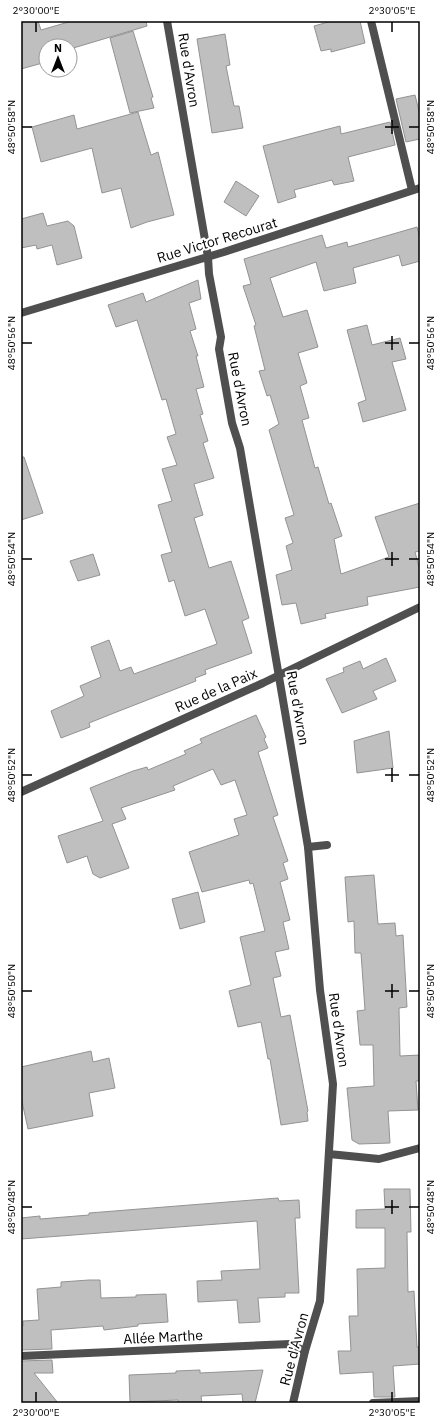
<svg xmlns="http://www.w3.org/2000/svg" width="441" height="1424" viewBox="0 0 441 1424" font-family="'IBM Plex Sans',sans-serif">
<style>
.building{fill:#bfbfbf;stroke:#939393}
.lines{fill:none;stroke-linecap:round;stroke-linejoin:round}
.service{stroke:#4f4f4f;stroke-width:8}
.minor{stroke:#4f4f4f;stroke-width:8}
.ticks{fill:none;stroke:#000;stroke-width:1.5}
.labels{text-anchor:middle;stroke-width:4;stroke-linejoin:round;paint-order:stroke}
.street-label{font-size:14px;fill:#000;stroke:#fff}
.neatline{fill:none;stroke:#000;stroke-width:1.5}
.ticks-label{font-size:10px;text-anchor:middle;fill:#000}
</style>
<rect width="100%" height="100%" fill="#fff"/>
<!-- building -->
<path class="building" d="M21 21H38L41 30 72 21H146L147 26 70 49V46H46V62L21 69Z
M332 21H360L365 43 331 52V49L321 51 314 26Z
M133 31 153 97 151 98 154 108 130 113 110 38Z
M225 34 230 65 226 66 234 106H239L243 128 212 133 197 39Z
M415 95 420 115V139L406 142 396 99Z
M138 112 151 155 158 152 174 215 147 222 131 228 121 188 102 193 92 148 41 162 32 127 74 115 77 129Z
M390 122 395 145 348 157 354 181 334 185 332 180 294 190 296 197 278 203 263 146 340 126 341 134Z
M236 181 259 196 246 216 224 202Z
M43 213 47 226 68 221 74 226 82 258 57 265 52 245 37 249 36 245 21 248V219Z
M417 227 420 238V261L402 266 399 255 353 268 356 283 324 291 316 262 270 278 283 317 307 310 318 347 298 353 307 383 300 386 309 418 302 420 315 468 318 467 329 504 331 503 342 536 334 539 341 574 389 557 375 517 420 503V551L415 552 420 571V587L367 597 368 605 325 614 326 618 301 624 296 603 282 605 276 575 292 570 286 546 293 543 285 518 294 515 269 430 279 424 270 395 267 396 259 371 265 370 254 326 256 325 243 286 251 284 244 259 322 235 326 248 347 242 348 247Z
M198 280 201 299 189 303 196 329 190 331 198 356H196L204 387 196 389 203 414 200 415 208 441 203 443 214 478 194 484 203 515 194 518 209 568 231 561 249 618 242 621 252 653 205 670 206 674 195 678 196 681 114 713 89 723 90 727 61 738 51 711 84 696 80 686 101 677 91 647 109 640 120 671 131 667 134 674 217 644 205 609 185 616 174 580 169 582 161 555 172 552 158 505 172 501 162 469 177 465 167 437 176 434 166 399 162 400 137 320 116 327 108 305 143 293 146 302Z
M367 325 372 345 400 338 406 359 392 362 406 410 363 422 358 403 366 400 347 330Z
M21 457H24L43 513 21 520Z
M93 554 100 575 78 581 70 561Z
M386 658 396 681 373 691 377 699 342 713 326 679 344 672 343 668 360 661 363 669Z
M256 715 266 737 264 739 268 748 258 752 278 815 273 817 288 861 283 863 288 879 280 882 290 920 283 922 289 949 275 952 281 976 273 978 281 1017 290 1015 308 1111 307 1112 308 1121 281 1125 270 1059H268L261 1022 238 1027 229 991 251 985 240 937 265 931 253 883 250 884 249 880 202 892 189 852 239 835 234 819 247 815 235 780 221 785 213 769 173 786 175 790 121 808 126 819 112 824 129 868 100 878 93 874 87 856 67 863 58 836 103 821 90 788 133 771 147 767 148 770 186 754 184 751 202 743 200 739Z
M389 731 393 768 357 773 354 741Z
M374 875 378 924 395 923 396 936 403 935 407 1007 399 1008 400 1056 420 1055V1081H416L418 1110 388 1111 390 1143 359 1144 352 1140 347 1088 374 1086 373 1045H360L357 1011 365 1010 361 953H355L354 921 348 922 345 877Z
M198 892 205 922 180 929 172 899Z
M91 1051 93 1062 109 1058 115 1088 89 1093 93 1116 28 1129 21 1097V1067Z
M384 1189H410L411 1232H407L408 1292 414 1291 417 1347H420V1364L393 1366 395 1397H374L373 1372 340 1374 338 1351H351L349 1316H358L357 1269 385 1268V1228H356V1210L385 1209Z
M278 1198 279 1201 299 1200 300 1218H295L299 1293H285V1297L258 1298 260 1322 239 1323 237 1300 198 1302 197 1281 222 1280 221 1271 260 1269 257 1221 21 1239V1218L40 1216V1219L89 1215V1213Z
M89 1280H100L101 1298 136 1297V1295L166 1294 168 1322 138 1324V1326L104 1330 103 1326 51 1330 52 1349 21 1350V1326H23V1321L39 1320 37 1289 61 1287V1282Z
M52 1360 53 1373H34L58 1403H21V1361Z
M200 1370V1373L263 1370 255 1403H243L242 1394 201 1396 202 1403H178V1400L130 1402 129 1375 176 1373V1371Z"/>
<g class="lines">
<!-- service -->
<path class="service" d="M371 21 412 190
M308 847 327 845
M21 1356 290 1344 305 1351"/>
<!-- minor -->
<path class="minor" d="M167 21 208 257 209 274 221 337 219 349 232 423 240 448 308 847 320 990 333 1084 320 1301 305 1351 293 1403
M21 313 224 252 420 188
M21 792 263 683 420 607
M329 1154 379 1159 420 1148
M373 1403 420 1401"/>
</g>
<!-- ticks -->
<path class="ticks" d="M36 22V32M392 22V32M392 120V134M22 127H32M385 127H399M409 127H419M392 336V350M22 343H32M385 343H399M409 343H419M392 552V566M22 559H32M385 559H399M409 559H419M392 768V782M22 775H32M385 775H399M409 775H419M392 984V998M22 991H32M385 991H399M409 991H419M392 1200V1214M22 1207H32M385 1207H399M409 1207H419M36 1392V1402M392 1392V1402"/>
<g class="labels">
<!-- street labels -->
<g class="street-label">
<text transform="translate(189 70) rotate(81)" y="5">Rue d'Avron</text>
<text transform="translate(217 240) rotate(-17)" y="5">Rue Victor Recourat</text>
<text transform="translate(240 389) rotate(79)" y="5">Rue d'Avron</text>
<text transform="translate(216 690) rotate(-24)" y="5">Rue de la Paix</text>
<text transform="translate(298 708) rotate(80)" y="5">Rue d'Avron</text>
<text transform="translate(339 1030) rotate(82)" y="5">Rue d'Avron</text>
<text transform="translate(163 1337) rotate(-3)" y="5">Allée Marthe</text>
<text transform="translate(294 1349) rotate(-75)" y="5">Rue d'Avron</text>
</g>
</g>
<!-- border -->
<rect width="441" height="1424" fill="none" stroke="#ffffff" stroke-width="44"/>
<!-- north arrow -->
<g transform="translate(58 58)"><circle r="19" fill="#ffffff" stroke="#999999"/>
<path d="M0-3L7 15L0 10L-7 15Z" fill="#000000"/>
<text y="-6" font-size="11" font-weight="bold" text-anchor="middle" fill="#000000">N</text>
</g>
<rect x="22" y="22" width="397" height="1380" class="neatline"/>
<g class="ticks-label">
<text x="36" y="14">2°30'00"E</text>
<text x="392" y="14">2°30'05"E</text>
<text transform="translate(11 127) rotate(-90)" y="4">48°50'58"N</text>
<text transform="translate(430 127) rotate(-90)" y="4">48°50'58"N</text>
<text transform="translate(11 343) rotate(-90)" y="4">48°50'56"N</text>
<text transform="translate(430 343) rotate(-90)" y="4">48°50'56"N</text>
<text transform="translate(11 559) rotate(-90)" y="4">48°50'54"N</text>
<text transform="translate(430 559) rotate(-90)" y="4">48°50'54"N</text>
<text transform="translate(11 775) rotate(-90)" y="4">48°50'52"N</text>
<text transform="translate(430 775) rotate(-90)" y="4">48°50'52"N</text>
<text transform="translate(11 991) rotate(-90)" y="4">48°50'50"N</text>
<text transform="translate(430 991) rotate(-90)" y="4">48°50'50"N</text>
<text transform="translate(11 1207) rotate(-90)" y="4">48°50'48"N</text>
<text transform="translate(430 1207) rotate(-90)" y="4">48°50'48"N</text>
<text x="36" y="1416">2°30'00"E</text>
<text x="392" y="1416">2°30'05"E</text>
</g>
</svg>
